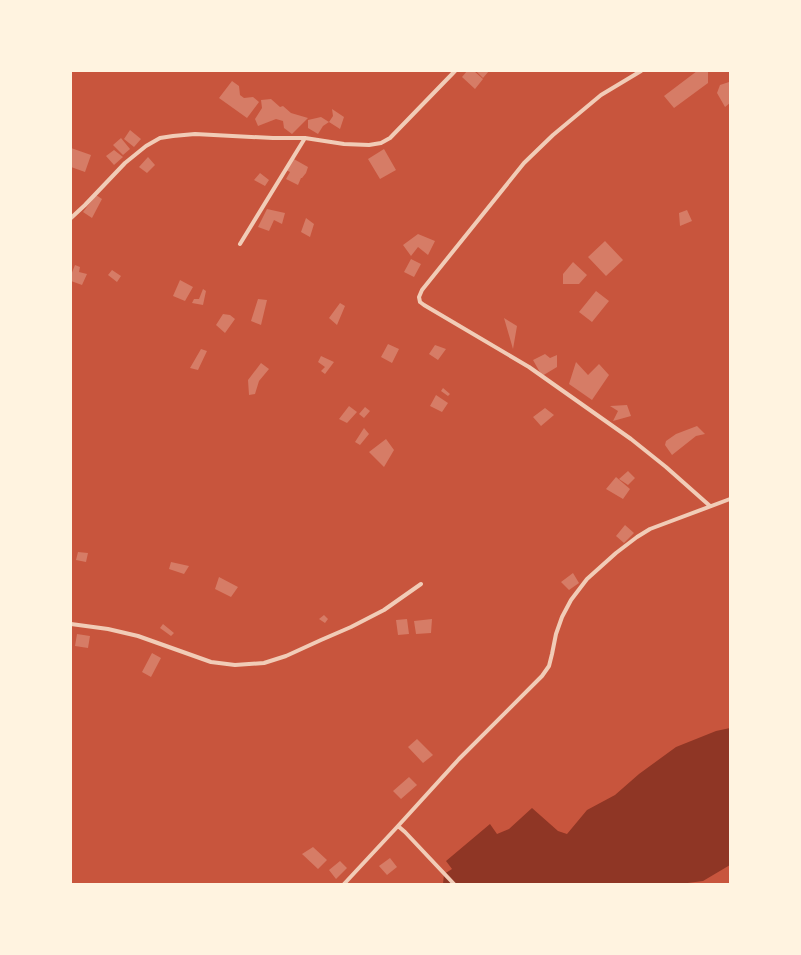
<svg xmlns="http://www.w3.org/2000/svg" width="801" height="955" viewBox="0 0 801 955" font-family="'Exo 2',sans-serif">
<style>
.water{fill:#8f3625}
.building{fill:#d67c66}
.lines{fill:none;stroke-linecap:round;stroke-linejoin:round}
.minor{stroke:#f1ccb7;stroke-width:4}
</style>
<rect width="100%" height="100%" fill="#c8553d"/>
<!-- water -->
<path class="water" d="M730 728V865L703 881 680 884H443L444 874 452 869 446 861 490 824 497 834 509 829 532 808 558 831 567 834 587 810 615 795 639 774 676 747 716 731Z"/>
<!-- building -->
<path class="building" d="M467 71H474L483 79 475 89 462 77Z
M476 71H489L483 78Z
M697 71H708V83L674 108 664 96Z
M232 81 239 86 240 95 244 98 253 97 259 102 247 118 219 98Z
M729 82 730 103 725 107 717 93 720 85Z
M271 99 280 107 283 106 291 113 308 118 292 134 284 128 283 121 276 119 258 126 255 119 262 108 261 100Z
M332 109 344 117 340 129 329 122 333 116Z
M321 117 329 122 323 126 318 134 308 128V120Z
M130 130 141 139 134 147 124 139Z
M121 138 130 149 123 155 113 145Z
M71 148 91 155 85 172 71 167Z
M384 149 396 170 380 179 368 159Z
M114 150 123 157 114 165 106 156Z
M148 157 155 165 147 173 139 167Z
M292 158 308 167 306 173 302 178H301L298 185 286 179 290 172 286 170Z
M260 173 269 180 265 186 254 180Z
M96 195 102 199 92 218 83 212Z
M267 209 285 213 282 224 274 220 269 231 258 227Z
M687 210 692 221 680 226 679 213Z
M306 218 314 224 310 237 301 232Z
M418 234 435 241 428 255 418 247 411 256 403 245Z
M605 241 623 260 606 276 588 257Z
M411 259 421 264 414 277 404 272Z
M573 262 587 275 579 284H563V274Z
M75 265 80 267 79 272 87 274 82 285 71 281V275Z
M112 270 121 276 117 282 108 275Z
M180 280 193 287 185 301 173 296Z
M203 289 206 291 203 305 192 303 194 299H199Z
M596 291 609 301 592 322 579 312Z
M258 299 267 300 261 325 251 321Z
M340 303 345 306 337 325 329 318Z
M223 314 230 315 235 319 225 333 216 325Z
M504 318 517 326 513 349Z
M388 344 399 349 392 363 381 357Z
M435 345 446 349 438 360 429 354Z
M201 349 207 351 198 370 190 368Z
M545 354 550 358 557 355V367L542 376 533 360Z
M321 356 334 362 325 374 321 371 325 367 318 362Z
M576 362 588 375 599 364 609 375 592 400 569 384Z
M261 363 269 369 259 381 255 394 249 395 248 380Z
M443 388 450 394 448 396 441 391Z
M436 395 448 403 442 412 430 406Z
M627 405 631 416 613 421 618 411 610 406Z
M349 406 357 412 347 423 339 419Z
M365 407 370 411 364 418 359 414Z
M545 408 554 415 541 426 533 417Z
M697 426 705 434 696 436 672 455 665 445 666 441 676 434Z
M364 428 369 434 360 445 355 442Z
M386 439 394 450 384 467 369 452Z
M628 471 635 478 628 485 619 479Z
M616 477 630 489 623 499 606 489Z
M625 525 634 533 624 543 616 536Z
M78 552 88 553 86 562 76 560Z
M171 562 189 566 184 574 169 569Z
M573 573 579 583 569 590 561 582Z
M219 577 238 587 231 597 215 589Z
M324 615 328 619 325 623 319 619Z
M407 619 409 634 398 635 396 620Z
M432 619 431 633 416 634 414 621Z
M163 624 174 633 171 636 160 628Z
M77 634 90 636 88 648 75 646Z
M152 653 161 658 151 677 142 672Z
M417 739 433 755 423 763 408 747Z
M409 777 417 785 401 799 393 791Z
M313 847 327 860 318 869 302 854Z
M390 858 397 867 387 875 379 866Z
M340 861 347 868 336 879 329 870Z"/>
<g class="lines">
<!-- minor -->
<path class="minor" d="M641 71 601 95 553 135 524 163 422 290 419 297 420 302 424 305 529 367 631 439 666 467 710 506
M71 218 85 205 125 163 146 146 160 138 173 136 195 134 273 138H305L344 144 369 145 381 143 390 138 455 71
M240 244 305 138
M71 624 108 629 138 636 211 662 235 665 264 663 286 656 321 640 351 627 384 610 421 584
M398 826 405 832 454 884
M344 884 398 826 459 759 542 676 549 666 552 654 556 634 562 617 571 600 587 579 616 553 637 537 650 529 730 499"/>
</g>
<!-- border -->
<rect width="801" height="955" fill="none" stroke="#fff3e0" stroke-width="144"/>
</svg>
